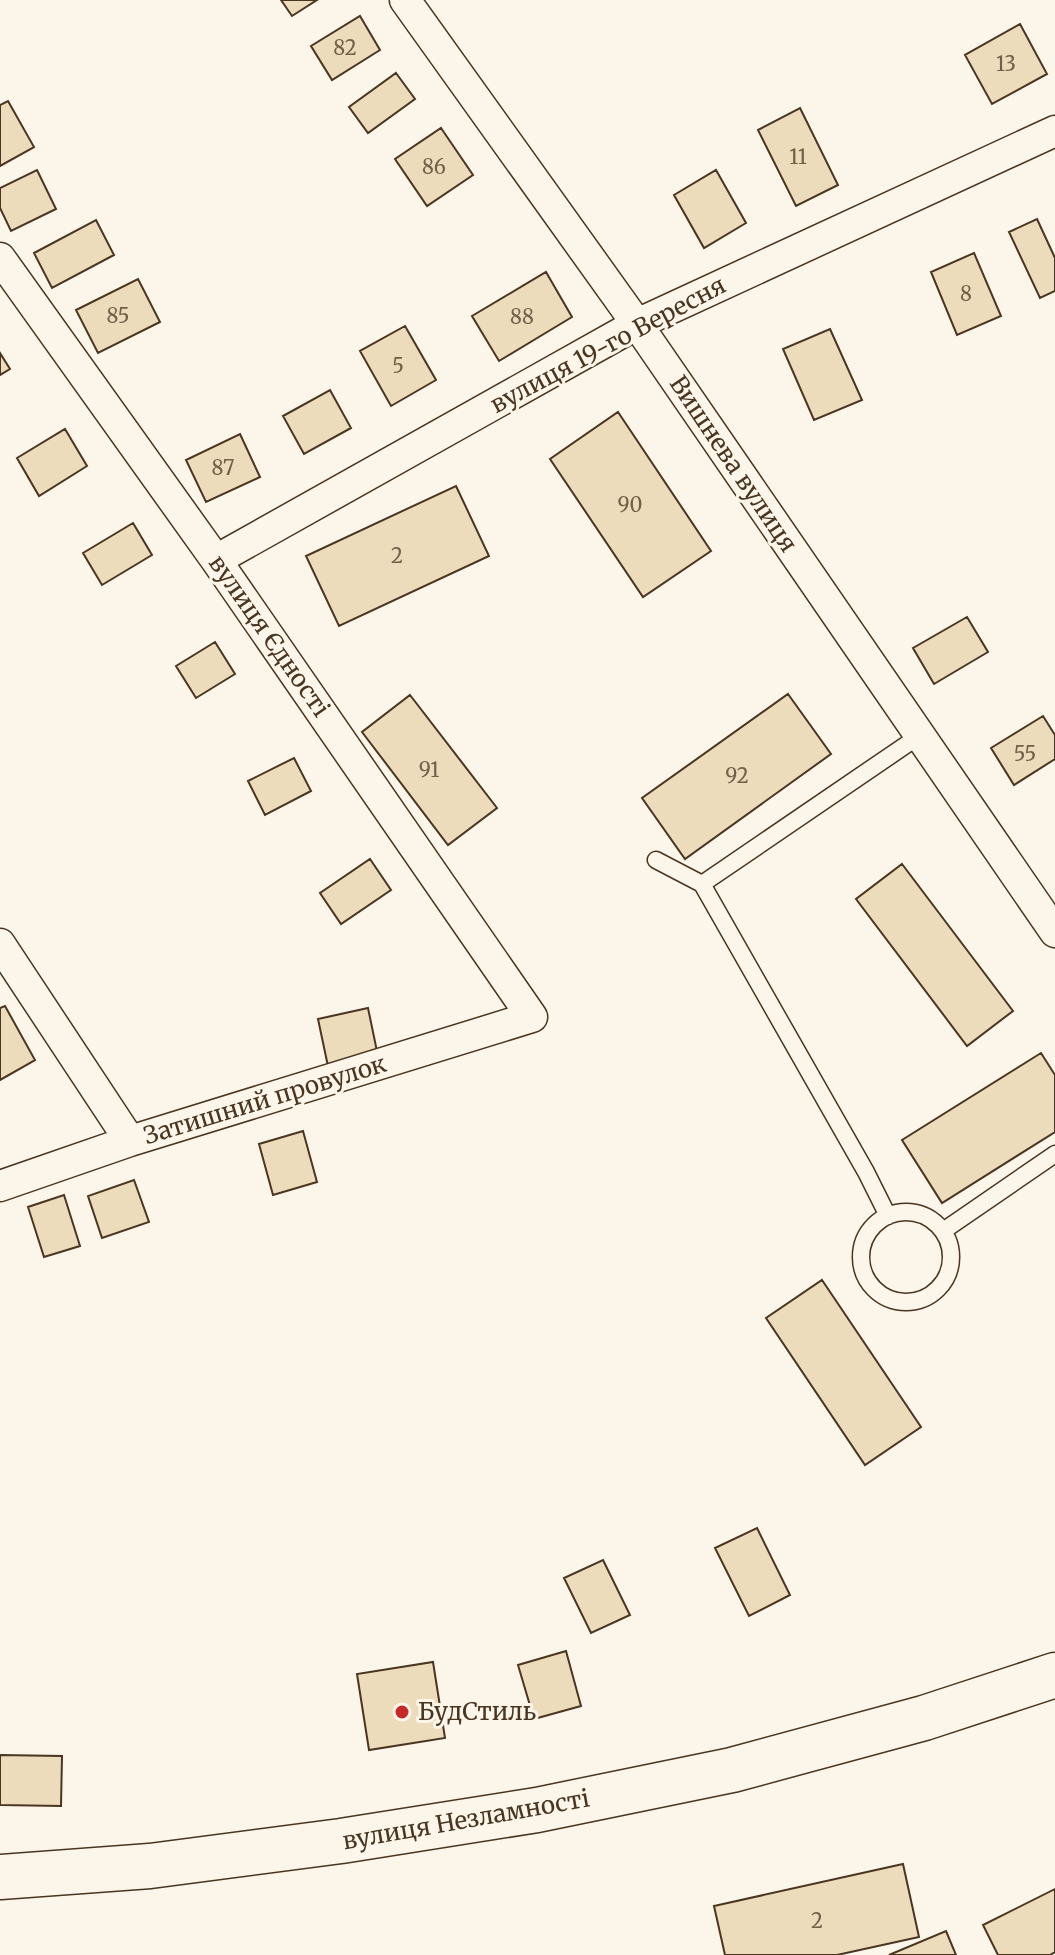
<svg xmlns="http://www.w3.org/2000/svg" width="1055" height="1955" viewBox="0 0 1055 1955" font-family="Merriweather,serif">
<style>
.building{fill:#ecdcbc;stroke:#4a3520;stroke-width:2}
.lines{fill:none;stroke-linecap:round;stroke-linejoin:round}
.lane-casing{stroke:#4a3520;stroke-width:19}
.street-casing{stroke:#4a3520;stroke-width:33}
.highway-casing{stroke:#4a3520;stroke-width:47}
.lane{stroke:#fbf6e9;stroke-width:16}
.street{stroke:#fbf6e9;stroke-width:30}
.highway{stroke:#fbf6e9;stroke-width:44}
.poi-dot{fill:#c62828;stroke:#fbf6e9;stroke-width:3}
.labels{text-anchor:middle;stroke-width:6;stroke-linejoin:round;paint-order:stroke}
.number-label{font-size:20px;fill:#725f47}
.street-label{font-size:24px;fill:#4a3520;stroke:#fbf6e9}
.poi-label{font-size:24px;fill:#4a3520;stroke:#fbf6e9;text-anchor:start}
</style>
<rect width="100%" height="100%" fill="#fbf6e9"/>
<!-- building -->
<path class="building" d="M281 0H317L292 16Z
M360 16 380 50 332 80 311 46Z
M1020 24 1047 74 992 104 965 55Z
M396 73 415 99 368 133 349 107Z
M8 101 34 147 0 166V105Z
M800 108 838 185 796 206 758 130Z
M441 128 473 175 427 206 395 159Z
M37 170 56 209 11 231 0 208V188Z
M716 170 746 223 704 248 674 195Z
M1037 219 1055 258V291L1040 298 1009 232Z
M96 220 114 255 52 288 34 253Z
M974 253 1001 316 957 335 931 272Z
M546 272 572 317 499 361 472 316Z
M138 279 160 322 98 353 76 310Z
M405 326 436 380 391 406 360 351Z
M830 329 862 400 814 420 783 349Z
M0 353 10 369 0 375Z
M330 390 351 428 304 454 283 416Z
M618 412 711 551 643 597 550 459Z
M65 429 87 466 39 496 17 458Z
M240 434 260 477 206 502 186 460Z
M456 486 489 556 339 626 306 556Z
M133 523 152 555 102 585 83 553Z
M967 617 988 652 934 684 913 648Z
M215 642 235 674 196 698 176 666Z
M788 694 831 754 685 859 642 798Z
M410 695 497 808 448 845 362 732Z
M1043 716 1055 735V759L1014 785 991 748Z
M294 758 311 791 265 815 248 781Z
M370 859 391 890 341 924 320 893Z
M902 864 1013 1011 967 1046 856 899Z
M5 1006 35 1060 0 1080V1008Z
M368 1008 379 1061 329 1071 318 1019Z
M1041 1053 1055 1075V1132L942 1203 902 1140Z
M303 1131 317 1182 273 1195 259 1144Z
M134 1180 149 1222 102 1238 88 1196Z
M64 1195 80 1246 44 1257 28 1207Z
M822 1280 921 1427 865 1465 766 1318Z
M757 1528 790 1595 749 1616 715 1548Z
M603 1560 630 1615 591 1633 564 1578Z
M566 1651 581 1706 534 1719 518 1665Z
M433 1662 445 1738 369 1750 357 1674Z
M0 1755 62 1756 61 1806 0 1805Z
M903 1864 919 1937 837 1955H725L714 1906Z
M1055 1889V1952L1050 1955H998L983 1925Z
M946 1931 956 1955H889Z"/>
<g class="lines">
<defs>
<path id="lane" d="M656 860 702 884 866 1172 888 1216
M702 884 919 736
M861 1257a45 45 0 1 1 90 0a45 45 0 1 1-90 0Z
M943 1231 1055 1154"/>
<path id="street" d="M405 0 637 324 1055 932
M0 258 216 560 532 1017 130 1141 0 1186
M216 560 637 324 1055 131
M0 944 130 1141"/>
<path id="highway" d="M0 1877 150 1866 341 1841 537 1810 732 1770 924 1718 1055 1675"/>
</defs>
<!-- lane casing -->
<use href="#lane" class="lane-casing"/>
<!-- street casing -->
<use href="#street" class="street-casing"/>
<!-- highway casing -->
<use href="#highway" class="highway-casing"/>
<!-- lane -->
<use href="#lane" class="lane"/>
<!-- street -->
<use href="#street" class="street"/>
<!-- highway -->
<use href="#highway" class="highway"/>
</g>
<!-- markers -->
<circle class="poi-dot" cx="402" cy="1712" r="8"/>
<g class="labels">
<!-- number labels -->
<g class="number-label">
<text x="345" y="55">82</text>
<text x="1006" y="71">13</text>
<text x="798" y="164">11</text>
<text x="434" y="174">86</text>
<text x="966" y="301">8</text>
<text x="118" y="323">85</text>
<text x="522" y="324">88</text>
<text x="398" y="373">5</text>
<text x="223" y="475">87</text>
<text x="630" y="512">90</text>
<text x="397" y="563">2</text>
<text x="1025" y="761">55</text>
<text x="429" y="777">91</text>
<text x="737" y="783">92</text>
<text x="817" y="1928">2</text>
</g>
<!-- street labels -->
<g class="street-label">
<text transform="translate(608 345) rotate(-28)" y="8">вулиця 19-го Вересня</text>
<text transform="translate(733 464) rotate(56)" y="8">Вишнева вулиця</text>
<text transform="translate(269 636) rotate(55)" y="8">вулиця Єдності</text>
<text transform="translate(265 1100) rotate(-17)" y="8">Затишний провулок</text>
<text transform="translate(466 1820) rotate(-10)" y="8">вулиця Незламності</text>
</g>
<!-- poi labels -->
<g class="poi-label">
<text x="418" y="1720">БудСтиль</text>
</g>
</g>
</svg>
